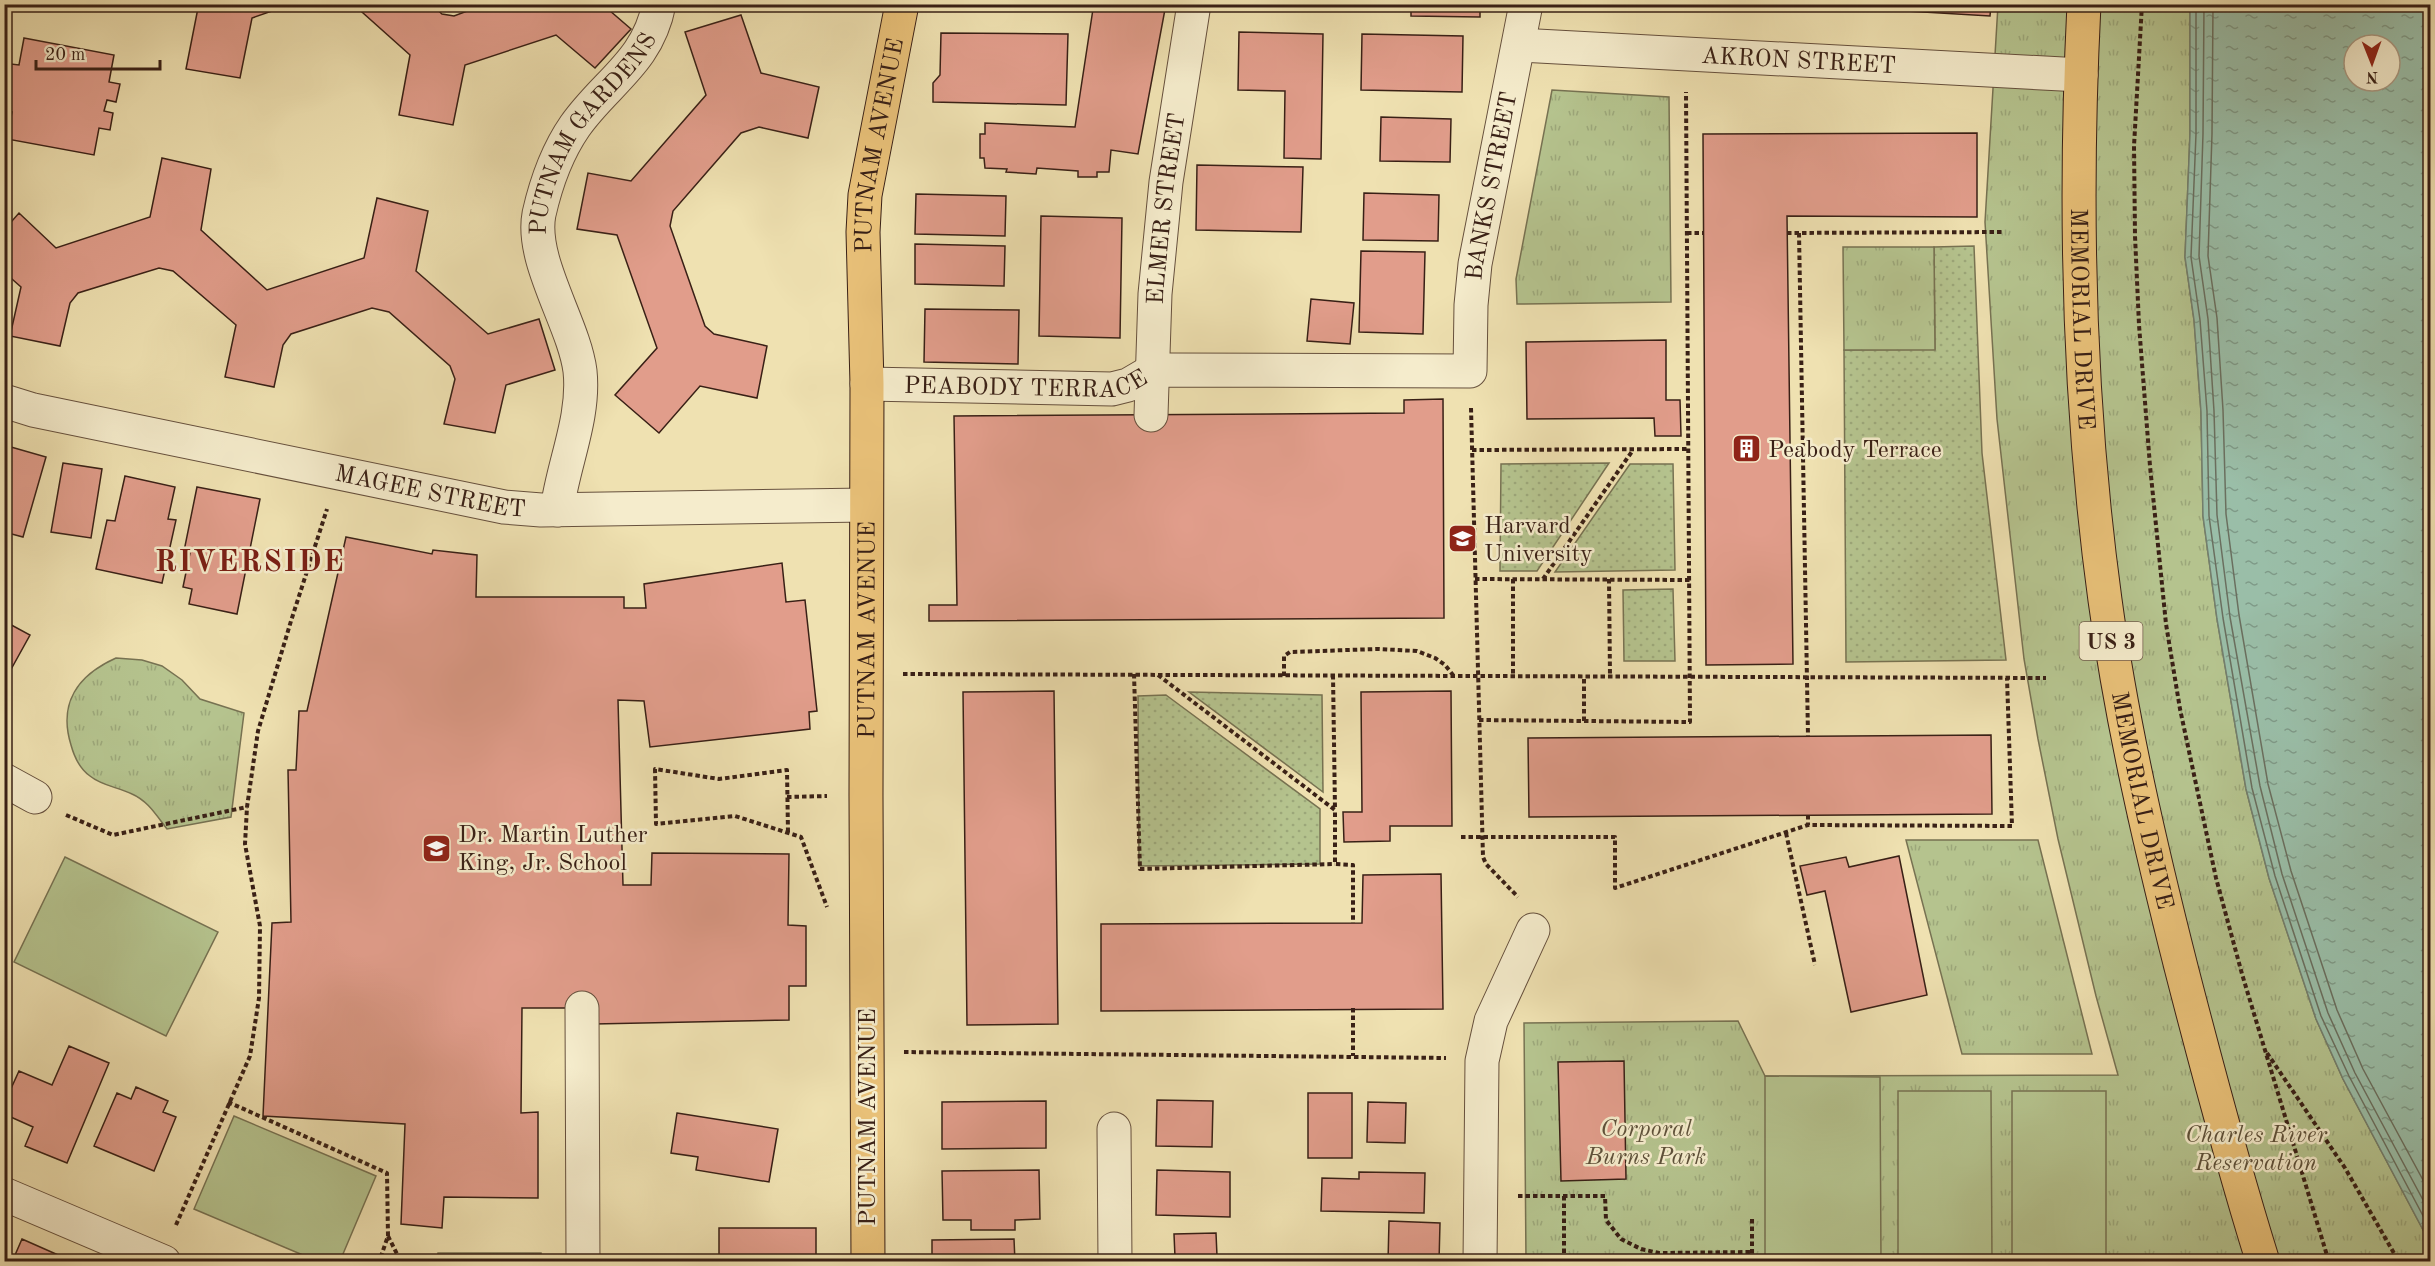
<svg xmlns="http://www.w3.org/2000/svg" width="2435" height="1266" viewBox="0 0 2435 1266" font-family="'Old Standard TT',serif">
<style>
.grass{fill:url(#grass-dots);stroke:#777252;stroke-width:1.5}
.park{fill:url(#park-tufts);stroke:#777252;stroke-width:1.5}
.pitch{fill:#b5c38e;stroke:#777252;stroke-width:1.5}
.water{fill:url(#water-ripples);stroke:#737f6e;stroke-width:1.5;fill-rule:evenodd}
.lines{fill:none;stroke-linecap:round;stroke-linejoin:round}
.shore{stroke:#6a6f5f;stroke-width:1.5}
.building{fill:#e19d8b;stroke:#392016;stroke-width:1.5}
.minor-casing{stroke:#66503d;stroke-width:35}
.major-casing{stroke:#392016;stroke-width:35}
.highway-casing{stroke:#392016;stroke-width:35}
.path{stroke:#392016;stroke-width:4;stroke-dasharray:4.5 3;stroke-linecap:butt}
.minor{stroke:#f5eccc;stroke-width:33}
.major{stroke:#e8c078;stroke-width:33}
.highway{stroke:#e8c078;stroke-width:33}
.labels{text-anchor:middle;stroke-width:5;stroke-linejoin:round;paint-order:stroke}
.shield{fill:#f5eccc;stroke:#715d4d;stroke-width:1.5}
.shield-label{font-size:22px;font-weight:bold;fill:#392016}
.street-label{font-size:24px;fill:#392016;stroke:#f5eccc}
.poi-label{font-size:24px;fill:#392016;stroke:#f5eccc;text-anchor:start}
.park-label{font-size:24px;font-style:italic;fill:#5e513a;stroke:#f5eccc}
.district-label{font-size:30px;font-weight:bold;letter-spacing:1.5px;fill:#7a1f14;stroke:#f5eccc}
</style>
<defs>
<pattern id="grass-dots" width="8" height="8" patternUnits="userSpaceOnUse" patternTransform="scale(1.5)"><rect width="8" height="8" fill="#b5c38e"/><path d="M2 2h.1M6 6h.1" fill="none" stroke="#9ca77a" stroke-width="1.8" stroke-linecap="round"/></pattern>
<pattern id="park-tufts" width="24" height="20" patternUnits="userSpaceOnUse" patternTransform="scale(1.5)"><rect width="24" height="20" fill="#b5c38e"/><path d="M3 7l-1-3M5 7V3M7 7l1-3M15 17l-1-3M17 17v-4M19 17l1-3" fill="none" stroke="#9ca77a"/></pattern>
<pattern id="water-ripples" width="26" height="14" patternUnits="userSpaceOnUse" patternTransform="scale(1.5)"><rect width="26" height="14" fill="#9abea8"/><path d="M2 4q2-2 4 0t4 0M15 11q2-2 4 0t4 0" fill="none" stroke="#7f9a88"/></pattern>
</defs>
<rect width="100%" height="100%" fill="#efe1b1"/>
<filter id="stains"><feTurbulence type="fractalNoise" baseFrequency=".00333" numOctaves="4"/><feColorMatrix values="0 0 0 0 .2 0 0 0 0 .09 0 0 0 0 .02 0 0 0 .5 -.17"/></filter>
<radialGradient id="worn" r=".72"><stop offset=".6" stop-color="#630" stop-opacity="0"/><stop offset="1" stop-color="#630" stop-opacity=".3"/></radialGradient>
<!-- grass -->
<path class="grass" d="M1974 246 1982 453 2006 660 1846 662 1844 350 1935 349 1934 247Z
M1609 463 1537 571H1500L1501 464Z
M1630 464H1673L1675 570 1555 572Z
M1673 589 1675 661H1624L1623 590Z
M1189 692 1322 695 1323 792Z
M1166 695 1320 809V864L1139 866 1138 696Z"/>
<!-- park -->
<path class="park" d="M1998 5H2190V134L2185 257 2194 320 2201 412 2203 516 2217 619 2246 789 2269 878 2316 1019 2343 1079 2430 1243V1261H1526L1524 1023 1738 1021 1765 1076 2118 1075 2096 996 2058 839 2038 739 2024 659 1997 419 1985 222Z
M1552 90 1669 97 1671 302 1517 304 1516 279Z
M1843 247H1934L1935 350H1844Z
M116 658 142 660 162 666 182 680 200 699 244 713 231 817 167 829C156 815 148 801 132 794 118 787 102 786 90 776 80 769 74 756 71 745 58 703 78 675 116 658Z
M1906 840H2038L2092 1054H1962Z
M438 1253H541V1261H437Z"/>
<!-- pitch -->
<path class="pitch" d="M65 857 218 932 166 1036 14 962Z
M1765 1076 1880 1077 1881 1261H1765Z
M1898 1091H1991L1992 1261H1898Z
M2012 1091H2106V1261H2012Z
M234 1116 376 1176 340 1261H317L194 1209Z"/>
<!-- water -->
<path class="water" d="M2190 5H2430V1243L2343 1079 2316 1019 2269 878 2246 789 2217 619 2203 516 2201 412 2194 320 2185 257 2190 134ZM2354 45H2390V81H2354Z"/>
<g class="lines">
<!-- shore -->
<path class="shore" d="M2196 4V134L2191 257 2200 320 2207 411 2209 516 2223 618 2252 788 2275 876 2321 1016 2349 1076 2430 1229
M2204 4 2203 134 2199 256 2208 319 2214 411 2217 515 2230 617 2260 786 2282 874 2328 1013 2355 1073 2430 1213
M2213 4 2212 134 2208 256 2217 318 2223 410 2226 514 2239 615 2268 784 2291 871 2337 1010 2363 1069 2430 1193"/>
</g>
<!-- building -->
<path class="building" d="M194 4H292L252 18 240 78 186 69 198 8Z
M353 4H431L442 14 454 16 486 4H602L631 29 595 68 556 35 465 65 453 125 399 115 410 55Z
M1017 4H1166L1138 154 1111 150 1109 172H1097V177H1078V171L1037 168 1036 174 1006 172 1007 169 985 168 984 158H980V134H985V123L1075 127 1093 9 1017 7Z
M1376 4H1480V17L1411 16V7H1376Z
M1788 4H1991L1990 16Z
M741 15 761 73 819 87 808 138 759 127 741 133 673 211 670 226 705 326 714 334 767 346 757 398 700 386 659 433 615 395 657 348 617 235 577 229 588 173 631 181 706 95 685 32Z
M1239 32 1323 34 1321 159 1284 158 1285 91 1238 90Z
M941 33 1068 34 1066 105 933 102V83L940 75Z
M1362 34 1463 36 1462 92 1361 90Z
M24 38 114 55 109 82 120 84 116 102 107 100 104 111 113 113 110 130 99 128 94 155 7 139 12 112 4 111 5 95H9L11 82 7 81 11 64 19 65Z
M1381 117 1451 119 1450 162 1380 161Z
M1977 133V217L1787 216 1793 664 1706 665 1703 134Z
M162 158 211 169 201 230 267 290 364 258 377 198 428 211 416 271 488 334 539 319 555 370 506 385 495 433 444 424 455 379 450 366 389 312 372 308 291 334 283 345 274 387 225 377 236 325 173 271 159 268 78 293 70 303 60 346 10 336 21 287 4 272V230L19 213 56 248 150 217Z
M1197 165 1303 167 1301 232 1196 230Z
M1364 193 1439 195 1438 241 1363 240Z
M916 194 1006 196 1005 236 915 234Z
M1041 216 1122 218 1120 338 1039 336Z
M915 244 1005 246 1004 286 915 284Z
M1361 251 1425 252 1423 334 1359 332Z
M1311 299 1354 303 1350 344 1307 341Z
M925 309 1019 310 1018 364 924 362Z
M1666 340V400H1680L1681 436H1655L1654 418 1527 419 1526 342Z
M1443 399 1444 618 929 621V605H957L954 416 1404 413V400Z
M4 445 46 457 23 537 4 532Z
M63 463 102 469 91 538 51 532Z
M125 476 175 487 168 519 176 520 162 583 96 569 107 520 115 521Z
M197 487 260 499 237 614 189 604 192 589 183 587 190 553 184 551Z
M346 537 432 554 433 550 477 555 476 597H624V608H646L644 584 782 563 786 602 805 600 817 711 809 712 810 729 650 747 644 701 618 700 623 885H651L652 853 789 854 788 925 806 926V986H789V1020L594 1024 582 1008H522L521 1113 538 1112V1198L444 1197 442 1228 401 1224 405 1124 263 1116 272 923 291 922 288 770H296L299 711H307Z
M4 621 30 635 4 682Z
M1054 691 1058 1024 967 1025 963 692Z
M1451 691 1452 826H1390V841L1344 842 1343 812H1362L1361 692Z
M1991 735 1992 814 1529 817 1528 738Z
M1899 856 1927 995 1851 1012 1825 891 1807 895 1800 866 1846 857 1849 867Z
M1441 874 1443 1009 1101 1011V924L1362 923 1363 875Z
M69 1046 109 1063 67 1163 25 1146 33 1127 4 1114V1104L19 1071 52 1085Z
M1624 1061 1626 1179 1561 1181 1558 1062Z
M136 1087 168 1101 163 1112 176 1117 154 1171 94 1146 117 1093 131 1099Z
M1308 1093H1352V1158H1308Z
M1157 1100 1213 1101 1212 1147 1156 1146Z
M1046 1101V1148L942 1149V1102Z
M1368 1102 1406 1103 1405 1143 1367 1142Z
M677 1113 778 1129 769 1182 696 1170 698 1157 671 1153Z
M1039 1170 1040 1219 1015 1220V1230H971V1220H943L942 1171Z
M1157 1170 1230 1172V1217L1156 1215Z
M1359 1172 1425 1173 1424 1213 1321 1211 1322 1178 1359 1179Z
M1389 1221 1440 1223 1439 1262H1388Z
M719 1228H816V1262H719Z
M1216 1233 1217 1256 1175 1257 1174 1234Z
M22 1239 74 1262H12Z
M1014 1239 1015 1262H932V1240Z"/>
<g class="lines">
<defs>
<g id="minor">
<path id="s1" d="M1519 45 2081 75"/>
<path id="s2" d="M867 384 1112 389 1128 385 1152 371 1171 370 1470 371 1471 305 1475 264 1526 4"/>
<path id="s3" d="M4 401 33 410 504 507 541 510 866 505"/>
<path id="s4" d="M1151 415 1155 294 1166 182 1194 4"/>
<path id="s5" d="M557 510C563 464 585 418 580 371 574 324 530 261 539 214 546 183 557 152 575 126 606 82 648 62 659 4"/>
<path d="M4 780 35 797"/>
<path d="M582 1008 583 1262"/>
<path d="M1114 1129 1115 1262"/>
<path d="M4 1194 164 1262"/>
<path d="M1480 1262 1482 1061 1491 1021 1533 930"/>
</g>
<g id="major">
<path id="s6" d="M868 1262 866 796 867 384 863 232 865 195 902 4"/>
</g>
<g id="highway">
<path id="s7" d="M2084 4C2074 203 2078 403 2105 600 2122 725 2151 849 2182 971 2207 1068 2233 1166 2263 1262"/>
</g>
</defs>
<!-- minor casing -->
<use href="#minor" class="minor-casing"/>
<!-- major casing -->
<use href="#major" class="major-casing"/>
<!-- highway casing -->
<use href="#highway" class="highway-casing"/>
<!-- path -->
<path class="path" d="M2142 4 2134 146 2135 236 2139 325 2150 466 2166 624 2180 709 2216 878 2242 974 2329 1262
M1687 233H1703
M1787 233 2003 232
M1799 233 1808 736
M1471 408 1483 857 1486 864 1518 897
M1472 450 1689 449
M1475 579 1690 580
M1513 579V676
M1543 579 1633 450
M1609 579 1610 676
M903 674 2046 678
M1134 674 1140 869 1335 864
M1158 675 1335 810V864L1353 865V923
M1333 675 1335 809
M1284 676V656L1290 652 1378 649 1417 651 1435 658 1445 665 1453 675
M1479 720 1690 722 1686 92
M1584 721V676
M787 797 827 796
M66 815 113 835 247 807
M1808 815V825
M788 832 787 770 719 779 655 769 656 824 735 816 801 837 827 907
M1786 833 1815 965
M1461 837H1615V888L1808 825 2012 826 2007 678
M1353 1008V1056
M904 1052 1446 1058
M2267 1053 2345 1168 2399 1262
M228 1102 387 1173 388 1236 379 1262
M1518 1196H1605L1606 1220 1621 1239 1641 1249 1659 1253 1752 1252
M1564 1196V1262
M1752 1219V1262
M176 1225 250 1056 259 998 260 926 245 844 247 807 258 731 291 621 327 509
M388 1236 401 1262"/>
<!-- minor -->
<use href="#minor" class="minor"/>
<!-- major -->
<use href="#major" class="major"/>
<!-- highway -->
<use href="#highway" class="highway"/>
</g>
<!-- icons -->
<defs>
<symbol id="building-square" viewBox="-11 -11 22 22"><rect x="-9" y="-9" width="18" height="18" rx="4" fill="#8f2418" stroke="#f5eccc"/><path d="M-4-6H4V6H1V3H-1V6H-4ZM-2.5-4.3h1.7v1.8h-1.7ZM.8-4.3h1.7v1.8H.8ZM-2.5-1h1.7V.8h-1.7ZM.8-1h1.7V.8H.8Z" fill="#fff"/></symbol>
<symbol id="university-square" viewBox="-11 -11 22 22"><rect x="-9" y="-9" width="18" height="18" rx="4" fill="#8f2418" stroke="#f5eccc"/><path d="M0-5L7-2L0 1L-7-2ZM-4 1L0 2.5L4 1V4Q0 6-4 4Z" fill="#fff"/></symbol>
<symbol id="school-square" viewBox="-11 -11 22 22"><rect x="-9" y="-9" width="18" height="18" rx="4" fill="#8f2418" stroke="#f5eccc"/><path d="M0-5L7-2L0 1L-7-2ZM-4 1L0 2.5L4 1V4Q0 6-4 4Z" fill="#fff"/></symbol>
</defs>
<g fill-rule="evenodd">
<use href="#building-square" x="1730" y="432" width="33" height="33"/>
<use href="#university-square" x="1446" y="522" width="33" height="33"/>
<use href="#school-square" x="420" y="832" width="33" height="33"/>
</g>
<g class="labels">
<!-- shield labels -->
<rect class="shield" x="2079.5" y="622" width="63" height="38" rx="4.5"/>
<g class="shield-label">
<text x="2111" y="649">US 3</text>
</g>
<!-- street labels -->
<g class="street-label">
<text dy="8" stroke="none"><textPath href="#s1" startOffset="280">AKRON STREET</textPath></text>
<text dy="8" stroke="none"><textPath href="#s5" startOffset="402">PUTNAM GARDENS</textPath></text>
<text dy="8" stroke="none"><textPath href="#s6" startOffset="1118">PUTNAM AVENUE</textPath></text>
<text dy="8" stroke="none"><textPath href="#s2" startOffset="794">BANKS STREET</textPath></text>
<text dy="8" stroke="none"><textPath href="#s4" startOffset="207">ELMER STREET</textPath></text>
<text dy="8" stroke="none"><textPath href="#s7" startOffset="315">MEMORIAL DRIVE</textPath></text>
<text dy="8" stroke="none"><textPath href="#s2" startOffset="159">PEABODY TERRACE</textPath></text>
<text dy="8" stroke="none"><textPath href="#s3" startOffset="436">MAGEE STREET</textPath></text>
<text dy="8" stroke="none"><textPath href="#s6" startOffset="632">PUTNAM AVENUE</textPath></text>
<text dy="8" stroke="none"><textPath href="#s7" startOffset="801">MEMORIAL DRIVE</textPath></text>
<text transform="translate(867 1117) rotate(-90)" y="8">PUTNAM AVENUE</text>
</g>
<!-- poi labels -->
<g class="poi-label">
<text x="1768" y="457">Peabody Terrace</text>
<text x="1484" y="533">Harvard<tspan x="1484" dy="28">University</tspan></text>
<text x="458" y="842">Dr. Martin Luther<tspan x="458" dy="28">King, Jr. School</tspan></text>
</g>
<!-- park labels -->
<g class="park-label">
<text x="1646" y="1136">Corporal<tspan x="1646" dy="28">Burns Park</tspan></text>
<text x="2256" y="1142">Charles River<tspan x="2256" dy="28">Reservation</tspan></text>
</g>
<!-- district labels -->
<g class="district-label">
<text x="250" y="571">RIVERSIDE</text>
</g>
</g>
<!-- margin -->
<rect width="2435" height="1266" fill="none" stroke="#efe1b1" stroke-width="24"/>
<rect x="6" y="6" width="2423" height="1254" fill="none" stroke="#392016" stroke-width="3"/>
<rect x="12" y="12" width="2411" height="1242" fill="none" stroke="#392016" stroke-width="1.5"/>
<!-- north arrow -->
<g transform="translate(2372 63) rotate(179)"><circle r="28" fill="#f5eccc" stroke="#aa9a83" stroke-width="1.5"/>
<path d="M0-4.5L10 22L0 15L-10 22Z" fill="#8f2418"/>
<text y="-9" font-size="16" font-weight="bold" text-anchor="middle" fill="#392016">N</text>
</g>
<!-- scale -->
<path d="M36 60v9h124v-9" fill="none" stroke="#392016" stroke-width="3"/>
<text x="45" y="60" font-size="18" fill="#392016" stroke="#f5eccc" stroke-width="4.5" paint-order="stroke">20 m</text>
<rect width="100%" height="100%" filter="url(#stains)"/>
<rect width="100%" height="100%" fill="url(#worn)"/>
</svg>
